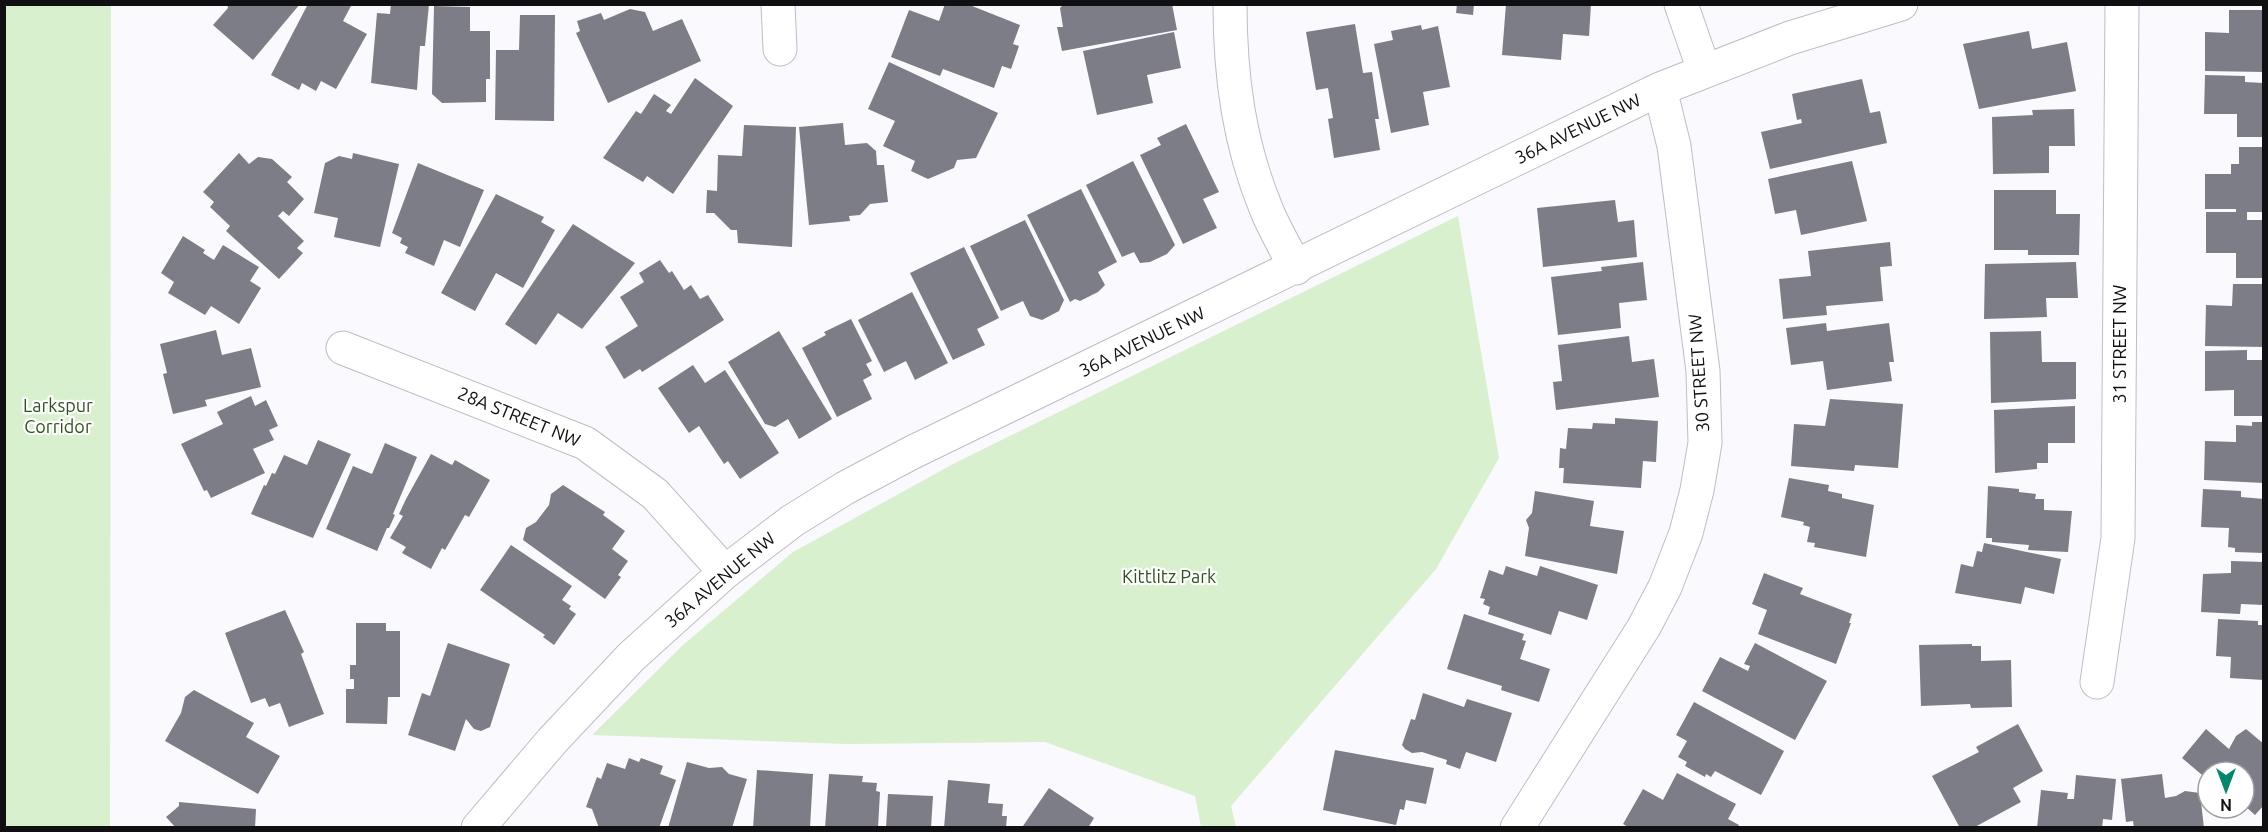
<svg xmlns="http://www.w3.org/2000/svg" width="2268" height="832" viewBox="0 0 2268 832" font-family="Ubuntu,sans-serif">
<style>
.green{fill:#d8f0ce}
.building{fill:#7c7d86}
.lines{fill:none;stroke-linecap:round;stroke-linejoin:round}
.minor-casing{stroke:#bdbdc7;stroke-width:35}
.minor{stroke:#fff;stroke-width:33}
.labels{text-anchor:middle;stroke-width:4.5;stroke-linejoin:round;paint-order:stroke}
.street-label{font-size:18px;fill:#101013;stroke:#fff}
.park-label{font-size:18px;fill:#30511d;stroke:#fff}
</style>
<rect width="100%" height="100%" fill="#f9f9fe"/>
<!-- green -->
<path class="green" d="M5 4 111 5 110 827H5Z
M1458 216 1499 458 1436 569 1231 806 1236 827H1201L1195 796 1045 742 847 744 592 735 683 645 793 552 955 463Z"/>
<!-- building -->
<path class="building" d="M227 4H300L253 60 213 25 228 8Z
M308 4H352L343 21 367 34 336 89 321 81 316 91 302 83 299 90 271 75Z
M391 4H429L425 46H420L417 90 371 83 377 13 390 14Z
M945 4H967L1020 25 1013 44 1019 46 1011 69 1002 66 994 88 943 69 940 76 891 57 909 10 939 21Z
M1064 4H1172L1177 30 1062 51 1057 27H1063L1060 8Z
M1457 4H1474L1473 15 1456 13Z
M1506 4H1591L1589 36 1563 34 1561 60 1502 55Z
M434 6 470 7V31H490V79H486V102L442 103 432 94Z
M630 9 645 12 653 31 682 19 701 61 608 103 576 33 580 31 577 21 601 13 604 20Z
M2229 10H2264V72L2205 71V32L2229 33Z
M520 15H555L554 121 495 120 496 50H519Z
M1355 24 1363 73 1372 72 1379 119H1375L1380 150 1334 158 1328 119 1333 118 1328 88 1316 90 1306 32Z
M1421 25 1422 30 1438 26 1450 87 1423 92 1429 125 1391 133 1374 44 1393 40 1391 31Z
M2029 31 2032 49 2067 42 2076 91 1979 109 1963 44Z
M1174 32 1181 68 1147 75 1153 103 1097 115 1083 51Z
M889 62 998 113 976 158 957 160 954 168 928 179 911 171 915 161 883 146 895 121 868 109Z
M2205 75 2245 76V82L2264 83V137H2237V114H2204Z
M695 78 733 106 673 194 647 176 643 182 603 158 636 111 641 114 654 94 671 105 666 111 671 114Z
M1862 79 1870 113 1880 111 1887 143 1770 169 1761 132 1802 123 1801 119 1797 120 1792 94Z
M2074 109 2075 146H2049V173L1993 174 1992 117 2033 115 2032 110Z
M843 123 845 145 867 143 876 151 877 165H884L888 202 870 204 860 215 849 216 850 221 809 225 799 127Z
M1186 124 1219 192 1203 199 1217 228 1183 244 1140 155 1161 145 1157 138Z
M744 125 796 127 792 247 738 243 737 230H731L714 213H706L707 190 717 191 718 155 742 156Z
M2239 147H2264V212H2247V220H2264V278H2236V253H2206V212H2236V209H2205V174H2231V164H2239Z
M239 153 249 164 258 157 272 159 292 177 287 182 304 199 289 216 283 211 278 216 304 241 297 248 303 253 279 279 226 231 230 226 210 207 214 202 203 192Z
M353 153 399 164 380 247 334 237 338 218 314 213 325 163 339 156 352 159Z
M1133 161 1175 245 1167 254 1150 262 1140 263 1134 252 1122 257 1086 185Z
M1852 161 1867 221 1801 235 1796 210 1775 214 1768 179Z
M418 163 484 190 460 247 444 240 434 266 405 253 408 247 400 243 402 238 392 233Z
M1081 189 1117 262 1098 272 1105 285 1098 292 1080 301 1075 299 1070 302 1027 215Z
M1994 190H2056V214H2080L2079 255H2028V250H1994Z
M496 194 544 217 541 222 555 230 523 288 496 273 475 311 441 293Z
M1615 200 1618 222 1634 220 1637 257 1543 267 1537 208Z
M1025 220 1064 300 1059 311 1042 320 1030 316 1023 301 1001 311 970 246Z
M573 224 635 263 582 329 558 313 536 345 505 324Z
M183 236 205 250 203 253 214 260 223 245 259 267 250 281 261 288 239 324 211 306 205 315 168 293 174 282 161 273Z
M1890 242 1892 266 1880 267 1883 301 1826 306 1827 315 1783 319 1779 279 1811 276 1808 251Z
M964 247 999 318 977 329 985 345 953 360 910 273Z
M660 260 669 273 672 271 684 290 691 285 700 299 708 295 724 320 642 372 640 369 624 379 605 347 638 326 620 297 644 282 639 273Z
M1643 262 1647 300 1619 303 1621 328 1558 335 1551 277 1602 271 1601 267Z
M2076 262 2078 298H2046L2047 317 1984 319 1985 264Z
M2233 284H2264V347L2205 346 2206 305 2232 306Z
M912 292 948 363 915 380 906 361 884 372 858 320Z
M851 319 872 361 866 364 872 375 863 380 872 399 837 417 802 348 826 335 824 332Z
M1826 323 1827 331 1889 323 1894 362H1889L1892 381 1827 390 1823 361 1791 365 1786 328Z
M216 330 222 355 251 348 261 387 205 400 207 406 173 414 163 374 167 373 160 344Z
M779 331 832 419 799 439 788 419 775 427 765 424 728 362Z
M2041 331 2042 362H2076V399L1991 403 1990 332Z
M1629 336 1632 362 1654 359 1659 397 1556 410 1553 382 1562 381 1558 345Z
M2247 350V360H2264V416H2234V390L2205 391V351Z
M693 365 705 383 725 370 779 453 740 479 728 461 724 464 699 426 689 433 658 388Z
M251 396 255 406 266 400 278 426 269 430 274 440 253 449 265 473 211 498 207 490 204 491 181 444 223 424 217 412Z
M1830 399 1903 404 1898 468 1855 465 1854 471 1791 466 1794 424 1825 426Z
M2075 406V443H2048V463H2037V469L1995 473 1994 410Z
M1615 418 1658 421 1656 462 1643 461 1641 488 1563 483 1564 468H1559L1560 448 1566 449 1568 428 1592 429 1593 423 1615 424Z
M2252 422H2264V483L2204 480 2205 441 2236 442V425L2252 426Z
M318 440 351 454 313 538 251 514 264 485 266 486 272 473 275 474 284 455 307 465Z
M385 443 417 457 393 514 395 515 389 528H387L377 551 326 529 353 466 372 474Z
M431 454 452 465 455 460 490 480 469 517 465 515 445 550 442 548 431 569 402 553 406 547 390 538 403 516 399 514 406 499Z
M1789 478 1829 485 1828 491 1842 494V498L1874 505 1866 557 1814 547 1815 543 1807 542 1810 527 1803 525 1804 522 1781 517Z
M563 485 605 512 603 515 625 531 612 549 628 561 618 575 621 577 605 599 523 540 526 528 536 522 549 505 551 494Z
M1988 486 2019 489V492L2036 494 2035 499H2044V510L2072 511 2068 552 2028 550 2029 545 1992 542V538H1986Z
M2203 489 2241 491V497L2264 499V553L2235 552V548L2228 547 2229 528 2201 527Z
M1535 491 1594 501 1590 526 1624 531 1617 574 1525 556 1529 528 1526 520 1532 513Z
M1984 543 2061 559 2054 594 2025 587 2021 604 1955 593 1961 564 1973 567 1977 551 1982 552Z
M511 545 572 586 562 600 571 606 569 609 576 614 554 645 543 637 545 635 480 590Z
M2231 561 2264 562V605L2241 604 2240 614 2201 612 2203 574 2231 573Z
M1506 566 1537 576 1540 566 1598 585 1587 620 1559 611 1551 635 1488 614 1490 607 1483 604 1485 599 1480 598 1489 570 1503 575Z
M1764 573 1803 588 1800 594 1852 614 1849 623H1851L1836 664 1758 634 1767 610 1752 604Z
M285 610 304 652 301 654 324 714 289 727 280 703 269 707 265 698 251 703 225 633Z
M1464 614 1524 634 1522 640 1526 641 1520 659 1550 669 1539 702 1501 690 1502 686 1447 669Z
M2218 619 2258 621V625H2264V680L2230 678 2231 657 2216 656Z
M356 623H386V631H400V697H388L387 724 346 723V689H354V679H350V665H356Z
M448 643 510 664 490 727 481 731 474 729 466 719 455 751 408 735 422 693 430 696Z
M1755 643 1827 681 1795 740 1702 691 1720 657 1748 671 1750 666 1744 664Z
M1972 644V646H1981V661L2011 660 2012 707 1971 708 1970 704 1921 706 1919 645Z
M194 690 254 723 246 737 280 756 258 794 165 741 181 713 185 697Z
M1423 693 1464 707 1467 699 1512 713 1496 762 1466 752 1460 769 1446 764 1447 760 1422 752 1412 753 1405 749 1402 745 1411 719 1415 720Z
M1694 702 1784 751 1761 795 1715 771 1711 777 1706 774 1705 777 1685 766 1687 762 1678 757 1687 741 1676 735Z
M2018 724 2043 771 2013 788 2021 802 1973 828H1960L1932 776 1979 752 1976 747Z
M2206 729 2229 749 2236 736 2246 729 2264 744V805L2255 815 2244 805V772H2208V780L2182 758Z
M1335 750 1434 768 1426 804 1406 800 1404 810 1400 809 1396 825 1323 810Z
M629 758 639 762 641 758 663 766 660 774 676 780 659 828H599L592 809 586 807 597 777 601 779 607 763 625 769Z
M687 762 709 768 722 767 729 774 747 779 732 828H668Z
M757 770 813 774 810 828H753Z
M1677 773 1736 804 1728 819 1739 825 1737 828H1630L1623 824 1643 789 1663 800Z
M829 774 863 776 862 782 877 783 876 791 880 792 878 828H825Z
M2162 774 2165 798 2176 796 2185 791 2200 793 2204 828H2134L2133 821 2126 822 2121 779Z
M2076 775 2116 779 2112 820 2103 819 2102 828H2037L2041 790 2068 793 2067 799H2074Z
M948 780 990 784 988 803 1003 804 1002 816H1007L1006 828H944Z
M1049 788 1094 818 1088 828 1023 826Z
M888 794 933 796 931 828H886Z
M179 802 256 809 255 828H176L166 817 179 806Z"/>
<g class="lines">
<defs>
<path id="minor" d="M778 4 780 49
M1230 4C1230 76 1239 144 1267 211 1275 230 1286 249 1296 268
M1681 4 1704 70
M343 348 585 443 655 494 725 572
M2097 682 2118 538 2122 4
M478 828 552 741 631 657 725 572 792 521 845 488 911 453 1660 89 1790 38 1901 4
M1517 828 1644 627 1665 587 1686 533 1697 490 1705 443 1703 371 1674 146 1660 89"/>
</defs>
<!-- minor casing -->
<use href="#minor" class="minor-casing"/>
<!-- minor -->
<use href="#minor" class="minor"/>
</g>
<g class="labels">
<!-- street labels -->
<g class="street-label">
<text transform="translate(1578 129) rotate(-26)" y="6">36A AVENUE NW</text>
<text transform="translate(1142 342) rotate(-26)" y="6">36A AVENUE NW</text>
<text transform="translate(2120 344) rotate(-90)" y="6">31 STREET NW</text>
<text transform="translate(1699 373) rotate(-94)" y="6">30 STREET NW</text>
<text transform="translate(519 417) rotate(22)" y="6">28A STREET NW</text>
<text transform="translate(720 580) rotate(-40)" y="6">36A AVENUE NW</text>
</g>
<!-- park labels -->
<g class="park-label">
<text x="58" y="412">Larkspur<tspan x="58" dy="21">Corridor</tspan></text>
<text x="1169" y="583">Kittlitz Park</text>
</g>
</g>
<!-- border -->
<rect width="2268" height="832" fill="none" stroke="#101013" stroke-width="12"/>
<!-- north arrow -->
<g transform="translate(2226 790) rotate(180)"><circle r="28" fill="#ffffff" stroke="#9f9fa1" stroke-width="1.5"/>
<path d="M0-4.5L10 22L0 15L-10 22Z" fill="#00876c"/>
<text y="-9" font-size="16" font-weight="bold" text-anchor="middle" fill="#101013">N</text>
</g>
</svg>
